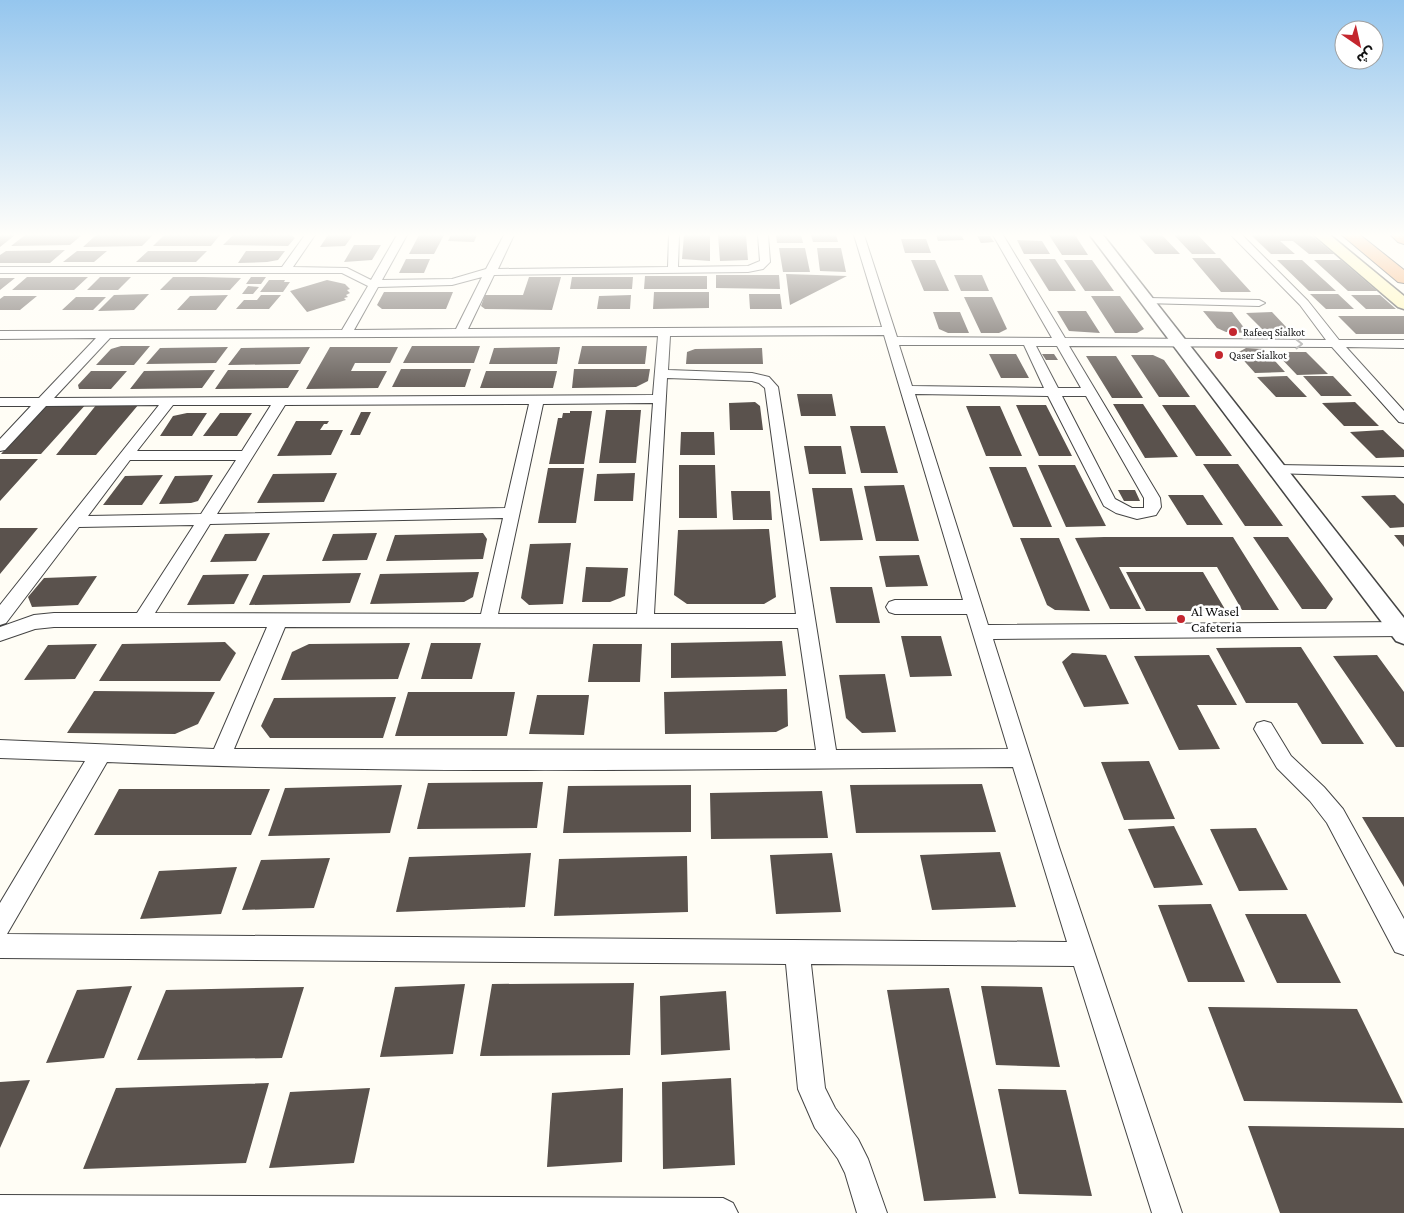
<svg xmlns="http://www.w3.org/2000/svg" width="1404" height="1213" viewBox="0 0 1404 1213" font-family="'Crimson Pro','Noto Sans Arabic',serif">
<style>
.building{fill:#5a524d}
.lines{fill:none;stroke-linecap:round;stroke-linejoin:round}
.minor-casing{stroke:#444;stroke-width:2}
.tertiary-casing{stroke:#444;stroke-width:3}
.secondary-casing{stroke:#333;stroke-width:3}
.motorway-casing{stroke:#222;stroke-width:2}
.minor{fill:#fff;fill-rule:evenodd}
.tertiary{fill:#fff;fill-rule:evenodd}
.secondary{fill:#fff6b0;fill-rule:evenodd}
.motorway{fill:#f5a25d;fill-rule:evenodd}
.oneway{stroke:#a0a0a0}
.poi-dot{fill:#c4262e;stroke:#fff;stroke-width:2}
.labels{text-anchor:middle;stroke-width:5;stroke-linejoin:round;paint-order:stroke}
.far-poi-label{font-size:11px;fill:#111;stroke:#fff;text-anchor:start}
.poi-label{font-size:14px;fill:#111;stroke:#fff;text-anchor:start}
</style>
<rect width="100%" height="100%" fill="#fffdf5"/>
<!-- building -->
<path class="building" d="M0 235H15L0 247Z
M25 235H82L70 245 11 246Z
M96 235H153L142 246 83 247Z
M164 235H220L211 246H153Z
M233 235H292L295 238 288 246 223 245Z
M328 235H353L345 246 320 247Z
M419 235H444L434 254H409Z
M451 235H477L474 242 448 241Z
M684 235H710V261L682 259Z
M718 235H746L748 260 720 261Z
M776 235H801L803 243H777Z
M811 235H836L838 242H813Z
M936 235H961L964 240 938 241Z
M1049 235H1075L1088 255H1062Z
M1138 235H1162L1180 254H1155Z
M1174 235H1198L1216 254H1192Z
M1251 235H1311L1334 254H1309L1293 241H1280L1295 254H1271Z
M977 236H990L994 242 981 243Z
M901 239H926L931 253H905Z
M1017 240 1042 241 1050 254H1024Z
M354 245H381L372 260 344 262Z
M779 248H805L810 272H783Z
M817 248H841L846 272 820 271Z
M65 250 50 263H0V255L6 251Z
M77 251H107L94 262H63Z
M148 251H207L196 262H136Z
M246 251H285L278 260 267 262 238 263Z
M1192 258H1220L1251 292H1221Z
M406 259H430L424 273H399Z
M1029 259H1055L1076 291H1049Z
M911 260H935L949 291H924Z
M1064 260H1092L1114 291H1085Z
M1277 260H1302L1336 291H1309Z
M1314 260H1341L1377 291H1348Z
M786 274 847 276 790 305Z
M716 275H779L780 289 716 288Z
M954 275H982L989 291H961Z
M645 276H707V289H644Z
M27 277H88L74 290H12Z
M100 277H131L118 290H87Z
M173 277H203L241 278 230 290H160Z
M251 277H266L261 284H246Z
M529 277H561L552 310 485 309 481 306 485 295H523Z
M572 277H633L632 289H570Z
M0 278H15L0 290Z
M269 280H285L284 282H290L283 292H260Z
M327 280 345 284 350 289 347 290 350 293 346 295 348 297 344 298 346 300 307 312 290 291Z
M248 286 259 287 253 294H242Z
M384 292H453L446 309H382L377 305Z
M654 292H709V308L653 309Z
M149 294 134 310 98 311 114 295Z
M749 294H780L782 309H750Z
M1310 294H1338L1354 309H1326Z
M228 295 216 310H177L190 296Z
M261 295H281L269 309H236L244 300H257Z
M631 295 630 309H597L599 296Z
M1351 295H1380L1396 309H1366Z
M4 296H37L20 310H0V299Z
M1091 296H1120L1144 329 1137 333H1115Z
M76 297H106L93 310H62Z
M964 297H992L1007 329 999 333H981Z
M1057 311H1086L1100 333 1069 331Z
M1203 311 1232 312 1248 333 1226 332 1217 328Z
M933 312H960L969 333H948L939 329Z
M1272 312 1288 329 1282 333H1266L1246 313Z
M1338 316H1404V334H1356Z
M121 346H150L134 365H96L111 349Z
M412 346H480L474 363H403Z
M582 346H647L645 364H578Z
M228 347 216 363 146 364 160 348Z
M310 347 300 364 228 365 241 348Z
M330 347H398L390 363H355L351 371H387L378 388 306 389Z
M560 347 557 364H489L494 348Z
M762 348 763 364H686L687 352 695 349Z
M1246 348 1264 349 1285 372 1255 373 1237 353Z
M1275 352H1306L1328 374 1297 375Z
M989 354H1016L1029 378H1001Z
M1042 354H1054L1058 360H1046Z
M1131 355H1153L1164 360 1190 397H1159Z
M1086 356H1116L1143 398H1112Z
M401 369H471L465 387H392Z
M574 369H650L648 381 636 387 572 388Z
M215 370 202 388 130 389 144 371Z
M228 370H299L288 388 215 389Z
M91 371H127L111 389H79L78 385Z
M486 371H557L553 388H480Z
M1287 376 1307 397H1276L1257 377Z
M1303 376H1333L1352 396H1321Z
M797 394H832L836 416H801Z
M88 402 41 454H1L46 403Z
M755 402 760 406 763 430H730L729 403Z
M1355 402 1379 426H1344L1322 403Z
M97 404H139L96 455H56Z
M1113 404H1143L1178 457 1145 458Z
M1016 405H1046L1072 456H1039Z
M1162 405H1195L1232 456H1196Z
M966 406H1000L1022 456H986Z
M606 410H641L636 463H599Z
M570 411H592L584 464H549L558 418H562L563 413H570Z
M361 412H371L360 435H350Z
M187 413H207L192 436H160L173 416Z
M220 413H252L237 436H203Z
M296 421H329L327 424H324L320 430H343L331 455 277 456Z
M850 426H885L898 473H861Z
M1383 430 1404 450V457L1376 458 1350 432Z
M681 432H714L715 455H680Z
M804 446H841L846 474H809Z
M0 459H38L0 501Z
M1203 464H1238L1283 526H1245Z
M679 465H715L717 518H679Z
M1038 465H1075L1106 526 1066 527Z
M989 467H1026L1052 527H1013Z
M548 468H584L576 523H538Z
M337 473 324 502 257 503 273 474Z
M635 473 633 501H594L597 474Z
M163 475 142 505H103L125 476Z
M213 475 198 501 191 503 159 504 175 476Z
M904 485 919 541H876L864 486Z
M812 488H852L863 540 820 541Z
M1118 490H1135L1140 501H1124Z
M731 491H770L772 520H733Z
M1168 495H1203L1223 525H1187Z
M1395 495 1404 504V527L1390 528 1361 496Z
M0 528H38L0 574Z
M769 529 776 597 764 604H687L674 595 678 530Z
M270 533 256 561 210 562 225 534Z
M377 533 367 560 322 561 333 534Z
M483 533 487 539 483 559 386 561 395 535Z
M1394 535H1404V547Z
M1104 537H1233L1279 610H1242L1217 567H1119L1141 609H1110L1075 538Z
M1253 537H1288L1333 599 1326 609H1302Z
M1020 538H1059L1090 611 1055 610 1047 605Z
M571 543 563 604 529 605 521 598 530 544Z
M919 555 928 586 886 587 879 556Z
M586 567 628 568 625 596 610 602H582Z
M479 572 473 597 464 602 370 604 380 574Z
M1126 572H1203L1226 611H1146Z
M361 573 350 603 249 605 263 575Z
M249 574 234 604 187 605 203 575Z
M97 576 78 605 32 607 28 597 44 578Z
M830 587H872L880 623H836Z
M901 636H941L952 676 910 677Z
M782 641 786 676 671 678V643Z
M225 642 236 653 220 681H99L122 644Z
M410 643 398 679 281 680 292 652 309 644Z
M431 643H481L472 679H421Z
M97 644 75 679 24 680 48 645Z
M593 644H642L640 682H588Z
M1301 647 1364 744H1322L1297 703H1246L1216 648Z
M1072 653 1106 655 1129 704 1084 707 1062 662Z
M1209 655 1237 705H1197L1220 749 1179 750 1134 656Z
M1377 655 1404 692V747H1396L1333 656Z
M885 674 896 732 862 733 846 718 839 675Z
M787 689 788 726 776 732 665 734 664 692Z
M94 691 215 692 198 724 175 734 67 733Z
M408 692H515L507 736H395Z
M537 695H589L584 735 529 734Z
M396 697 383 738H270L261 726 274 698Z
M1149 761 1175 819 1124 820 1101 762Z
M543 782 537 828 417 829 428 783Z
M982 784 996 832 856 833 850 785Z
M402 785 390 833 268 836 285 788Z
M691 785V832L563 833 568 786Z
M119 789H270L251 835H94Z
M822 791 828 838 711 839 710 793Z
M1362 817H1404V887Z
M1174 826 1203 885 1154 888 1128 829Z
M1256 828 1288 890 1239 891 1210 829Z
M1000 852 1016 907 932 910 920 855Z
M531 853 525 907 396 912 409 857Z
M832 853 841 912 776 914 770 855Z
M687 856 688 912 554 916 559 859Z
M330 858 314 908 242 910 261 860Z
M237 867 221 914 140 919 159 871Z
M1211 904 1245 982H1188L1158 905Z
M1245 914H1306L1341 983H1277Z
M634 983 630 1055 480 1056 492 984Z
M465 984 453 1054 380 1057 395 987Z
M132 986 104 1058 46 1063 77 990Z
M981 986 1042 987 1060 1067 996 1065Z
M304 987 282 1058 137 1060 166 990Z
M949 988 996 1198 924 1201 887 990Z
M726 991 730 1050 661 1055 660 996Z
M1208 1007 1357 1009 1403 1103 1244 1101Z
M731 1078 735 1165 663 1169 662 1082Z
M30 1080 0 1148V1082Z
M269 1083 246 1163 83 1169 116 1088Z
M370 1088 354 1163 269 1168 290 1092Z
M623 1088 622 1162 547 1167 552 1093Z
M998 1089 1066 1090 1092 1196 1019 1194Z
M1248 1126 1404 1128V1213H1280Z"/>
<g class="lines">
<defs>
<path id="minor" d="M305 235H315L293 267 347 268 371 280 397 235H407L382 280 452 279 486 269 504 235H514L498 269 668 267 669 235H679L678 267 748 266 760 261 758 235H768L770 262 763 269 748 272 494 275 468 329 882 327 854 235H864L897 337 1052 338 993 235H1003L1065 338 1326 340 1300 305 1231 235H1242L1308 301 1339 340H1404V348L1346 347 1404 411V423L1399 422 1332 347 1069 346 1160 498 1161 507 1156 515 1137 519 1116 513 1104 506 1048 396 915 394 988 625 1404 622V636L993 639 1059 847 1182 1213H1152L1074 966 811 964 825 1088 835 1108 858 1139 868 1159 887 1213H857L845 1173 838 1159 815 1128 798 1089 786 964 0 958V903L85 761 0 758V740L214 749 267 627H54L35 629 0 641V627L34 615 54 613H137L194 525 79 527 6 623 0 625V605L159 405 46 406 5 450 0 451V439L31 406H0V398H39L96 338 0 339V331L342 330 368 286 342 273H0V267H282ZM482 277 456 329 354 330 378 287 452 285ZM884 335 963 600H895L889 602 886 607 889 612 895 614H967L1008 749 836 750 778 387 769 377 752 373 668 370 670 336ZM658 336 653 395 54 398 110 338ZM899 345H1024L1044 388 912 386ZM1036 346H1057L1081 388H1058ZM667 378 752 381 759 383 765 388 796 614H654ZM1062 396H1086L1144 498V508H1132L1115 499ZM653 403 637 614H498L543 404ZM529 404 505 508 217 514 285 405ZM173 405H271L242 451H137ZM130 460H236L201 514 88 516ZM503 518 481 614 155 613 210 524ZM285 627 798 628 816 750 234 749ZM107 762C408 775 711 769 1013 767L1067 942 7 934Z
M1147 298 1259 300 1265 303 1259 306 1143 303V299Z
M1277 465 1404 467V477L1272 473 1270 470Z
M1264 721 1271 723 1291 756 1324 787 1343 809 1404 919V955L1395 952 1327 823 1310 801 1277 768 1254 729 1257 723Z
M0 1195 723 1198 733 1203 738 1213H0Z"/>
<path id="tertiary" d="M1090 235H1103L1404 618V644L1396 641Z"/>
<path id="secondary" d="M1314 235H1330L1404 296V309L1398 307Z"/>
<path id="motorway" d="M1342 235H1360L1404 270V283L1398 282Z
M1391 235H1404V244L1398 242Z"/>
</defs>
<!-- minor casing -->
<use href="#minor" class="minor-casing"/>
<!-- tertiary casing -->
<use href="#tertiary" class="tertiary-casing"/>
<!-- secondary casing -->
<use href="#secondary" class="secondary-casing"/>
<!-- motorway casing -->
<use href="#motorway" class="motorway-casing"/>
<!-- minor -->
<use href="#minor" class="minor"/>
<!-- tertiary -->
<use href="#tertiary" class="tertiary"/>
<!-- secondary -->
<use href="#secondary" class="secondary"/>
<!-- motorway -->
<use href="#motorway" class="motorway"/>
</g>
<!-- one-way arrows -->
<defs><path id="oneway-chevron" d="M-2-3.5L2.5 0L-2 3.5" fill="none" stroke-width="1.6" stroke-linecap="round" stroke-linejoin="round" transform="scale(1.25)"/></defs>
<use class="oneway" href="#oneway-chevron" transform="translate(1299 344)"/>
<!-- sky -->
<linearGradient id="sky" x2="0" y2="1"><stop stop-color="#95c6ee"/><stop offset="0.58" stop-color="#fffefa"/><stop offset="1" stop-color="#fffefa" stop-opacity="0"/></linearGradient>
<rect width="1404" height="405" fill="url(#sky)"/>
<!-- markers -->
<g class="poi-dot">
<circle cx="1233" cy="332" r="5"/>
<circle cx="1219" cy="355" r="5"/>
<circle cx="1181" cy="619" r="5"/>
</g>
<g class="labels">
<!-- far-poi labels -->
<g class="far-poi-label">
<text x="1243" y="336">Rafeeq Sialkot</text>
<text x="1229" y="359">Qaser Sialkot</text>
</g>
<!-- poi labels -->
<g class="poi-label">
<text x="1191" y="616">Al Wasel<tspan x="1191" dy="16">Cafeteria</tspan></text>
</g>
</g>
<!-- north arrow -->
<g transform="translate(1359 45) rotate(146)"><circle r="24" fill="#ffffff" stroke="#a0a0a0"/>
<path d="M0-4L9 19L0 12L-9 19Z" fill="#c4262e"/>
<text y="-8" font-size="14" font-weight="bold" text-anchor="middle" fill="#111111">ش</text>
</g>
</svg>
